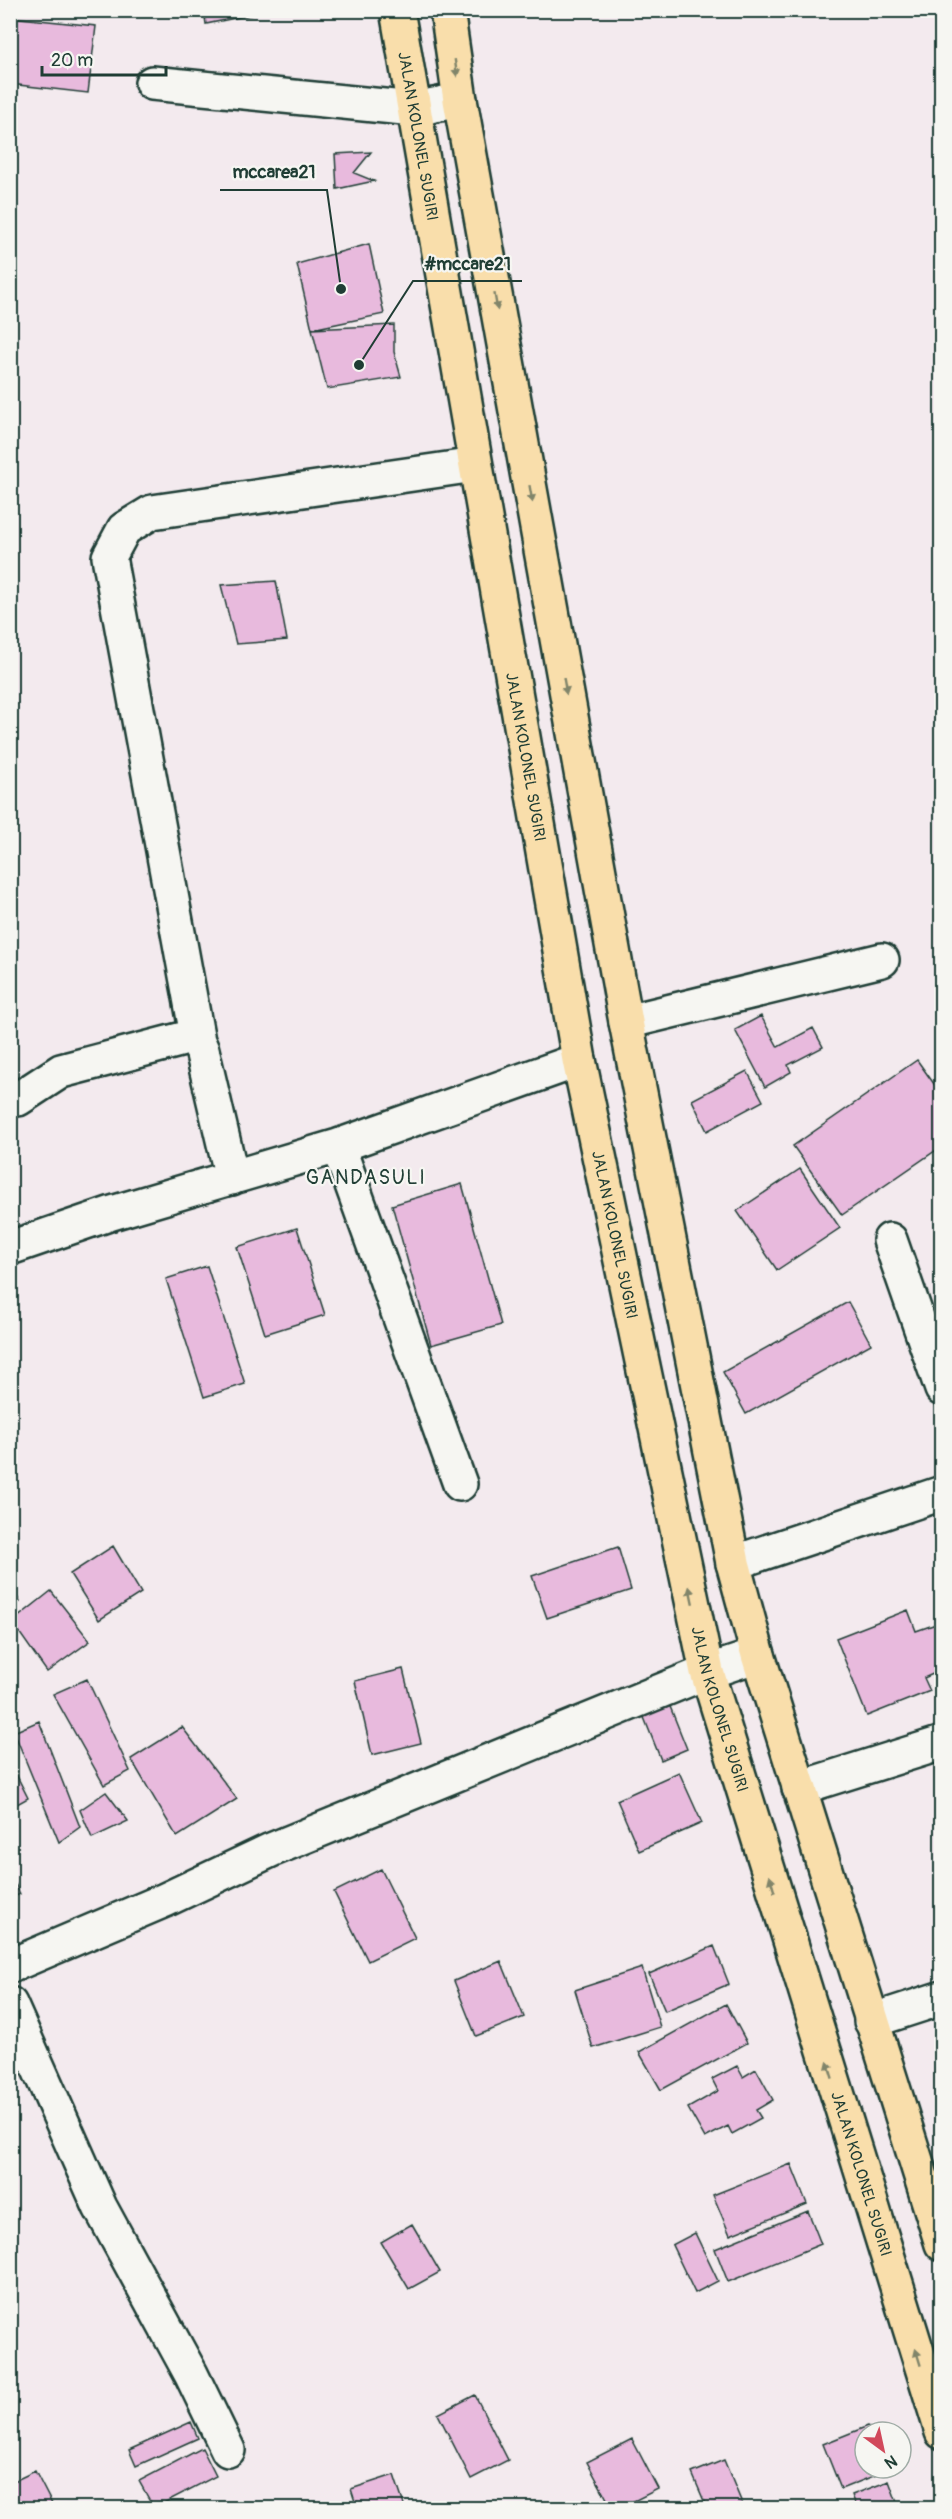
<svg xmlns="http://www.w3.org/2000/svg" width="952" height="2519" viewBox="0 0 952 2519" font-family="Pangolin,sans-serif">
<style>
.building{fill:#e8badd;stroke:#1f3d34;stroke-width:1.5}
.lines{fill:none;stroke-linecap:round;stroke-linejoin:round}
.street-casing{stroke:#1f3d34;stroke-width:38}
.secondary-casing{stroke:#1f3d34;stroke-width:38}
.primary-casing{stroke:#1f3d34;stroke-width:38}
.street{stroke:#f6f6f2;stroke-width:33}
.secondary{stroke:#f6f6f2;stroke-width:33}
.primary{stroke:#f9deab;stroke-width:33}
.oneway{fill:#81856a}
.labels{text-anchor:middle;stroke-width:4.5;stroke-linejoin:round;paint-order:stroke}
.street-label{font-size:16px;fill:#1f3d34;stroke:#f6f6f2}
.quarter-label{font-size:20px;letter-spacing:1.5px;fill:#1f3d34;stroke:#f6f6f2}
.leader{fill:none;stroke:#1f3d34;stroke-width:2}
.callout-dot{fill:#1f3d34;stroke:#f6f6f2;stroke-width:2}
.callout-label{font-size:18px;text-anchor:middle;font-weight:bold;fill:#1f3d34;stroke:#f6f6f2;stroke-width:4.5;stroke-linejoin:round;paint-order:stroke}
</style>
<rect width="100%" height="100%" fill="#f3eaee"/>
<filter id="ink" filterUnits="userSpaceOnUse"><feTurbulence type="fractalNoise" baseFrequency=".0167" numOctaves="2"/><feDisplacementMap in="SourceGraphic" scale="12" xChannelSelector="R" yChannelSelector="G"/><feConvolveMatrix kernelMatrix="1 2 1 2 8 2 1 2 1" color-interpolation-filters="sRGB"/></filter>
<g filter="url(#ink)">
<!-- building -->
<path class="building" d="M204 10H274L206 24Z
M10 17 96 26 88 93 10 84Z
M371 152 354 173 374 181 337 189 335 154Z
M369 244 384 314 312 329 297 264Z
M394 325V352L401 377 327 389 312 329Z
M276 581 287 640 236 644 221 585Z
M761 1016 778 1047 813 1028 823 1047 788 1065 791 1072 765 1087 735 1030Z
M917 1060 942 1095V1146L842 1215 793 1146Z
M747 1071 763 1101 707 1131 692 1100Z
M800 1169 840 1228 777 1270 737 1211Z
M462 1184 501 1325 431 1345 392 1205Z
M297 1228 325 1315 265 1334 237 1247Z
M207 1266 245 1384 204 1397 166 1279Z
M848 1302 871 1344 746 1414 723 1372Z
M113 1546 141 1593 99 1620 70 1574Z
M618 1547 631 1590 547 1618 532 1576Z
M10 1584 20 1602 10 1608Z
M51 1591 90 1641 47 1672 12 1622Z
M908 1610 916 1631 936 1624 942 1638V1670L924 1678 930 1691 867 1716 836 1638Z
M403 1669 421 1743 372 1755 355 1681Z
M87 1679 130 1771 104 1785 53 1694Z
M667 1699 687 1749 661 1760 641 1710Z
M39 1721 80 1827 59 1842 14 1732Z
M182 1727 237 1799 177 1837 131 1759Z
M10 1762 28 1798 10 1808Z
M679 1772 702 1823 639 1851 617 1800Z
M106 1792 128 1821 92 1838 80 1810Z
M381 1869 415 1938 368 1961 334 1892Z
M10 1874 20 1894 10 1899Z
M714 1946 729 1984 665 2011 649 1974Z
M501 1961 524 2017 476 2036 454 1981Z
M642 1968 660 2027 593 2048 575 1990Z
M726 2004 747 2043 661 2090 639 2052Z
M737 2066 743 2077 756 2069 773 2100 756 2110 761 2118 732 2134 728 2126 705 2138 688 2108 718 2091 712 2079Z
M942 2097V2123L934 2099Z
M791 2164 807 2204 730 2235 713 2195Z
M808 2211 821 2244 728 2282 715 2249Z
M412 2224 440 2272 409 2289 381 2242Z
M695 2233 718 2281 695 2293 672 2245Z
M475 2395 508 2460 471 2479 438 2414Z
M191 2422 198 2438 136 2466 129 2450Z
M868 2426 871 2432H865V2468H885L886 2471 841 2489 823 2444Z
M632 2439 658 2489 620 2508H612L587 2462Z
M202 2448 216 2476 154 2508 139 2481Z
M724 2460 744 2508H707L692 2473Z
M35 2471 54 2508H10V2483Z
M394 2475 405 2508H357L351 2489Z
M889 2481 899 2508H857L852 2495Z"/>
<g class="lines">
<defs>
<path id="street" d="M152 83 414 109 460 100
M626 1022 882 960
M198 1041 109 557 124 529 152 512 475 465
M10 1100 18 1099 61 1071 187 1038 198 1041 202 1050 232 1178
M338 1146 460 1484
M890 1240 942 1389
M10 1248 112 1213 338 1146 579 1060
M733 1563 942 1493
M799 1788 942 1743
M10 2004 100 2207 191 2374 228 2450
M871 2021 942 1998"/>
<path id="secondary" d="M10 1966 165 1900 271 1850 707 1672 758 1655"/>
<g id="primary">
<path id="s1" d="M397 10 579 1060 707 1672 942 2432"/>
<path d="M447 10 460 100 626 1022 733 1563 758 1655 942 2244"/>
</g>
</defs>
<!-- street casing -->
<use href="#street" class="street-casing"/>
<!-- secondary casing -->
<use href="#secondary" class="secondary-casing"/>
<!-- primary casing -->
<use href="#primary" class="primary-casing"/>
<!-- street -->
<use href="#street" class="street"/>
<!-- secondary -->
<use href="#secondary" class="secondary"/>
<!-- primary -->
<use href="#primary" class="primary"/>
</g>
<!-- one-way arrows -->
<defs><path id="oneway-solid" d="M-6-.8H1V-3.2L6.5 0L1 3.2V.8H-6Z" transform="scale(1.5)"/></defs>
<g class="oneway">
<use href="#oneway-solid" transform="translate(456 68) rotate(82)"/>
<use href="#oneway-solid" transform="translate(496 302) rotate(80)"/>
<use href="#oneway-solid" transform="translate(531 494) rotate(80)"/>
<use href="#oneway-solid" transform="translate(565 686) rotate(80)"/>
<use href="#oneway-solid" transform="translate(691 1595) rotate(-102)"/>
<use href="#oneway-solid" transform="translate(772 1884) rotate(-107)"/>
<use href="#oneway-solid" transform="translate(830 2070) rotate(-107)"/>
<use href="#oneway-solid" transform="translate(918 2357) rotate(-107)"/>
</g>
</g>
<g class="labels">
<!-- street labels -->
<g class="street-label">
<text dy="6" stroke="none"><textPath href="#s1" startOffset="128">JALAN KOLONEL SUGIRI</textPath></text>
<text dy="6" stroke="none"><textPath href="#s1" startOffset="758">JALAN KOLONEL SUGIRI</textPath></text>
<text dy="6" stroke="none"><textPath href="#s1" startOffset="1244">JALAN KOLONEL SUGIRI</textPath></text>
<text dy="6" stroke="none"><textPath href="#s1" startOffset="1730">JALAN KOLONEL SUGIRI</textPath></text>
<text dy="6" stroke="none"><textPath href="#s1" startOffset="2216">JALAN KOLONEL SUGIRI</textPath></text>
</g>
<!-- quarter labels -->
<g class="quarter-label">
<text x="366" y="1184">GANDASULI</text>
</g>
</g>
<!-- callouts -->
<path class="leader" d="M341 289L327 190H220M359 365L413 281H522"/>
<g class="callout-dot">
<circle cx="341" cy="289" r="6"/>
<circle cx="359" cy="365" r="6"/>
</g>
<g class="callout-label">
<text x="274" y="178">mccarea21</text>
<text x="468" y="270">#mccare21</text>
</g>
<!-- margin -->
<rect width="952" height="2519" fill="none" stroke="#f6f6f2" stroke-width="36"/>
<rect x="18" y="18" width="916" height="2483" fill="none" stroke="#1f3d34" stroke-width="2" filter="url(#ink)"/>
<!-- north arrow -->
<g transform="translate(883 2450) rotate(147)"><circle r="28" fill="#f6f6f2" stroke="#a0aca6" stroke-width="1.5"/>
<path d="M0-4.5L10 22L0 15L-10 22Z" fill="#d1495b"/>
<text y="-9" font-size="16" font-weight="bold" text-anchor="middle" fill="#1f3d34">N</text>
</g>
<!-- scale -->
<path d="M42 66v9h124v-9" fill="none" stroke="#1f3d34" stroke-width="3"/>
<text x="51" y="66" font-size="18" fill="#1f3d34" stroke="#f6f6f2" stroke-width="4.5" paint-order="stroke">20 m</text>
</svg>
